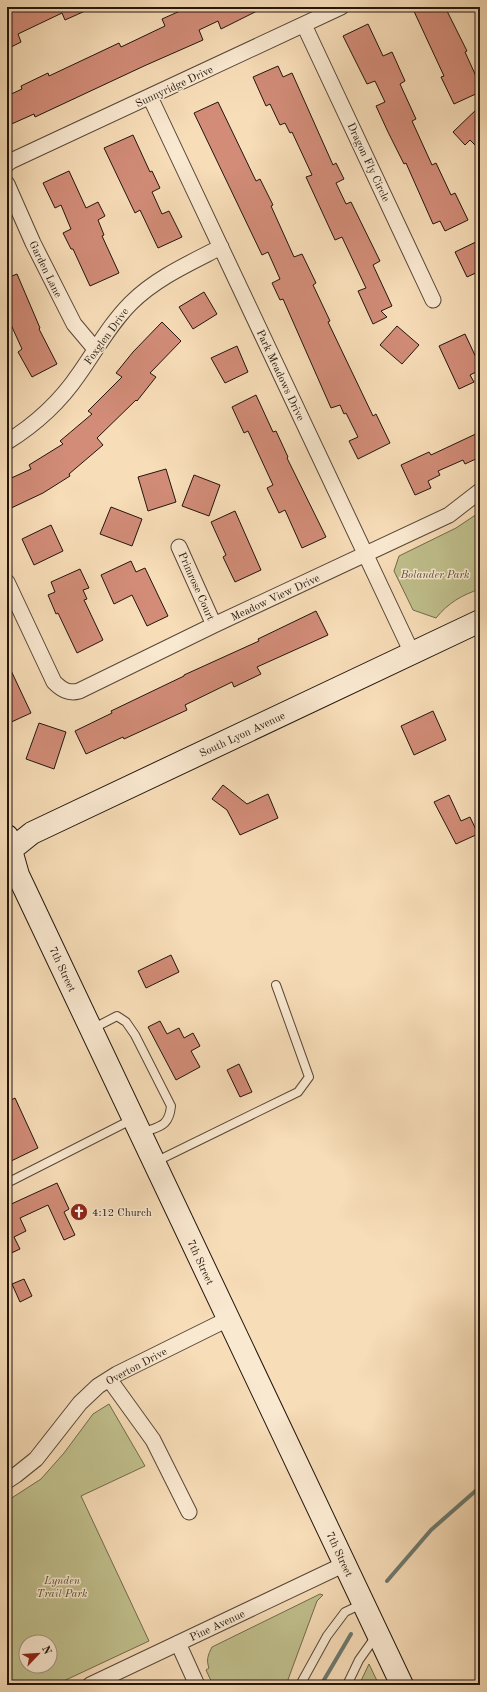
<svg xmlns="http://www.w3.org/2000/svg" width="487" height="1692" viewBox="0 0 487 1692" font-family="'Old Standard TT',serif">
<style>
.green{fill:#c0c08d;stroke:#716a4c;fill-rule:evenodd}
.lines{fill:none;stroke-linecap:round;stroke-linejoin:round}
.stream{stroke:#6c796f;stroke-width:4}
.building{fill:#d28c78;stroke:#22150c}
.lane-casing{stroke:#574737;stroke-width:10}
.street-casing{stroke:#574737;stroke-width:17}
.secondary-casing{stroke:#22150c;stroke-width:24}
.lane{stroke:#fae9d1;stroke-width:8}
.street{stroke:#fae9d1;stroke-width:15}
.secondary{stroke:#fae9d1;stroke-width:22}
.labels{text-anchor:middle;stroke-width:3;stroke-linejoin:round;paint-order:stroke}
.street-label{font-size:11px;fill:#22150c;stroke:#fae9d1}
.park-label{font-size:11px;font-style:italic;fill:#595139;stroke:#fae9d1}
.poi-label{font-size:11px;fill:#22150c;stroke:#fae9d1;text-anchor:start}
</style>
<rect width="100%" height="100%" fill="#f7ddb8"/>
<filter id="stains"><feTurbulence type="fractalNoise" baseFrequency=".005" numOctaves="4"/><feColorMatrix values="0 0 0 0 .2 0 0 0 0 .09 0 0 0 0 .02 0 0 0 .5 -.17"/></filter>
<radialGradient id="worn" r=".72"><stop offset=".6" stop-color="#630" stop-opacity="0"/><stop offset="1" stop-color="#630" stop-opacity=".3"/></radialGradient>
<!-- green -->
<path class="green" d="M480 512V589C462 595 448 603 436 618L413 610 394 571 399 556 456 528Z
M109 1404 145 1466 81 1496 149 1641 55 1685H7V1501L41 1479 64 1453 93 1414ZM26 1642H50V1666H26Z
M320 1594 323 1595 317 1601 286 1685H213L206 1670 209 1668C206 1660 208 1655 212 1647Z
M369 1664 379 1685H359Z"/>
<g class="lines">
<!-- stream -->
<path class="stream" d="M387 1581 431 1530 480 1487
M321 1685 351 1634"/>
</g>
<!-- building -->
<path class="building" d="M20 7H94L65 20 62 13 18 34 21 42 7 49V12Z
M189 7H265L221 29 218 21 199 30 203 40 144 66 35 117 34 114 7 126V96L22 89 21 86 48 73 49 76 119 43 121 47 165 26 162 19Z
M412 7H445L467 51 465 52 480 85V92L454 104 441 77 444 76Z
M368 24 383 56 392 52 405 81 400 84 416 119 412 121 432 165 436 163 451 195 455 193 468 220 445 231 440 221 433 224 406 163 404 164 388 132 376 106 385 102 375 81 367 84 343 36Z
M278 66 283 77 292 73 333 165 336 163 344 179 336 183 346 204 351 202 380 261 373 265 392 306 381 311 387 317 373 324 358 291 366 288 342 237 335 240 306 177 312 175 292 132 290 133 285 123 280 125 270 104 266 106 253 77Z
M218 102 256 181 260 179 273 205 271 206 294 257 302 254 316 283 313 285 330 321 328 322 373 416 376 414 390 443 358 459 349 441 358 437 346 413 344 414 340 405 331 408 283 299 280 300 272 283 280 279 268 252 262 255 194 113Z
M480 106V150L470 140 465 145 453 132Z
M133 135 150 172 152 171 160 188 152 192 162 214 169 211 182 237 158 248 140 210 135 213 104 148Z
M69 171 86 208 98 202 105 216 98 220 104 235 102 236 119 273 90 286 73 249H71L63 233 71 229 61 205 55 208 43 183Z
M480 240V271L467 277 455 252Z
M17 274 40 328 39 329 57 364 32 377 18 352 22 349 7 316V278Z
M204 292 217 314 193 329 179 307Z
M162 322 181 341 150 373 156 377 137 401 136 400 97 438 103 445 69 474 70 476 43 493 7 510V480L31 469 29 465 63 444 60 441 92 414 88 411 122 377 116 373 133 352Z
M397 326 419 345 402 364 380 345Z
M465 334 480 366V370L470 375 474 382 459 389 439 346Z
M237 346 248 372 225 383 211 358Z
M256 395 273 432 276 431 288 457 287 458 326 537 302 548 285 510 279 513 267 488 273 485 248 431 244 433 232 407Z
M480 432V457L465 464 463 460 438 471 440 475 428 481 431 488 415 495 401 465 429 452 431 455Z
M166 469 176 502 148 511 138 477Z
M194 475 220 485 209 516 182 506Z
M111 507 142 519 132 546 100 534Z
M235 511 261 570 235 582 223 557 226 555 211 522Z
M51 525 63 551 34 565 22 539Z
M131 561 136 572 145 568 168 616 147 626 132 595 114 604 101 575Z
M80 569 89 588 83 590 87 599 84 600 103 640 77 653 58 613 56 614 48 595 55 592 51 582Z
M316 611 328 635 257 667 261 674 234 687 232 682 185 705 187 710 124 739 123 737 86 754 75 731 112 713 111 711 184 676V675L259 641 258 639Z
M7 662 31 713 7 724Z
M433 711 446 740 414 755 401 726Z
M39 723 66 732 54 769 26 759Z
M223 785 247 804 268 794 278 818 240 835 227 810 212 799Z
M449 795 461 821 470 817 478 834 456 844 434 802Z
M171 955 179 972 146 988 138 971Z
M160 1021 167 1034 179 1028 184 1038 193 1033 200 1046 191 1051 200 1067 176 1080 148 1027Z
M239 1064 252 1092 240 1097 227 1070Z
M15 1098 38 1148 7 1163V1102Z
M57 1183 69 1209 64 1212 75 1235 64 1240 48 1205 20 1218 26 1231 14 1237 20 1249 7 1255V1206Z
M24 1279 32 1296 20 1302 12 1284Z"/>
<g class="lines">
<defs>
<path id="lane" d="M92 1029 117 1016 126 1022 135 1035 171 1106C169 1127 159 1126 142 1133
M155 1162 298 1092 309 1077 276 985
M7 1183 133 1119
M300 1685 327 1636 345 1612 362 1604
M347 1685 359 1660 376 1636"/>
<path id="street" d="M304 25 433 300
M150 97 412 653
M7 164 11 161 341 7
M7 184 33 243 74 324 95 349
M7 442C36 424 60 402 79 374 96 350 110 324 131 303 156 278 190 263 221 247
M179 547 214 625
M7 582 54 682C61 689 68 694 79 691L214 625 449 515 480 491
M109 1379 153 1440 189 1512
M7 1481 16 1475 36 1459 80 1403 98 1386 117 1374 228 1319
M178 1643 197 1685
M90 1685 345 1564"/>
<path id="secondary" d="M7 836 18 875 402 1685
M7 853 32 833 480 621"/>
</defs>
<!-- lane casing -->
<use href="#lane" class="lane-casing"/>
<!-- street casing -->
<use href="#street" class="street-casing"/>
<!-- secondary casing -->
<use href="#secondary" class="secondary-casing"/>
<!-- lane -->
<use href="#lane" class="lane"/>
<!-- street -->
<use href="#street" class="street"/>
<!-- secondary -->
<use href="#secondary" class="secondary"/>
</g>
<!-- icons -->
<defs>
<symbol id="church-disc" viewBox="-11 -11 22 22"><circle r="9.5" fill="#8f2418" stroke="#fae9d1"/><path d="M-1.2-6h2.4v3.5h3.3v2.4h-3.3V6h-2.4V-.1h-3.3v-2.4h3.3Z" fill="#fff"/></symbol>
</defs>
<g fill-rule="evenodd">
<use href="#church-disc" x="69" y="1202" width="20" height="20"/>
</g>
<g class="labels">
<!-- street labels -->
<g class="street-label">
<text transform="translate(174 86) rotate(-25)" y="4">Sunnyridge Drive</text>
<text transform="translate(369 162) rotate(65)" y="4">Dragon Fly Circle</text>
<text transform="translate(46 269) rotate(64)" y="4">Garden Lane</text>
<text transform="translate(106 336) rotate(-54)" y="4">Foxglen Drive</text>
<text transform="translate(281 375) rotate(65)" y="4">Park Meadows Drive</text>
<text transform="translate(197 586) rotate(66)" y="4">Primrose Court</text>
<text transform="translate(275 597) rotate(-25)" y="4">Meadow View Drive</text>
<text transform="translate(242 734) rotate(-25)" y="4">South Lyon Avenue</text>
<text transform="translate(63 969) rotate(65)" y="4">7th Street</text>
<text transform="translate(201 1262) rotate(65)" y="4">7th Street</text>
<text transform="translate(136 1366) rotate(-28)" y="4">Overton Drive</text>
<text transform="translate(340 1554) rotate(65)" y="4">7th Street</text>
<text transform="translate(217 1625) rotate(-25)" y="4">Pine Avenue</text>
</g>
<!-- park labels -->
<g class="park-label">
<text x="435" y="578">Bolander Park</text>
<text x="62" y="1584">Lynden<tspan x="62" dy="13">Trail Park</tspan></text>
</g>
<!-- poi labels -->
<g class="poi-label">
<text x="92" y="1216">4:12 Church</text>
</g>
</g>
<!-- margin -->
<rect width="487" height="1692" fill="none" stroke="#f7ddb8" stroke-width="24"/>
<rect x="8" y="8" width="471" height="1676" fill="none" stroke="#22150c" stroke-width="2"/>
<rect x="12" y="12" width="463" height="1668" fill="none" stroke="#22150c"/>
<!-- north arrow -->
<g transform="translate(38 1654) rotate(65)"><circle r="19" fill="#fae9d1" stroke="#a49482"/>
<path d="M0-3L7 15L0 10L-7 15Z" fill="#8f2418"/>
<text y="-6" font-size="11" font-weight="bold" text-anchor="middle" fill="#22150c">N</text>
</g>
<rect width="100%" height="100%" filter="url(#stains)"/>
<rect width="100%" height="100%" fill="url(#worn)"/>
</svg>
